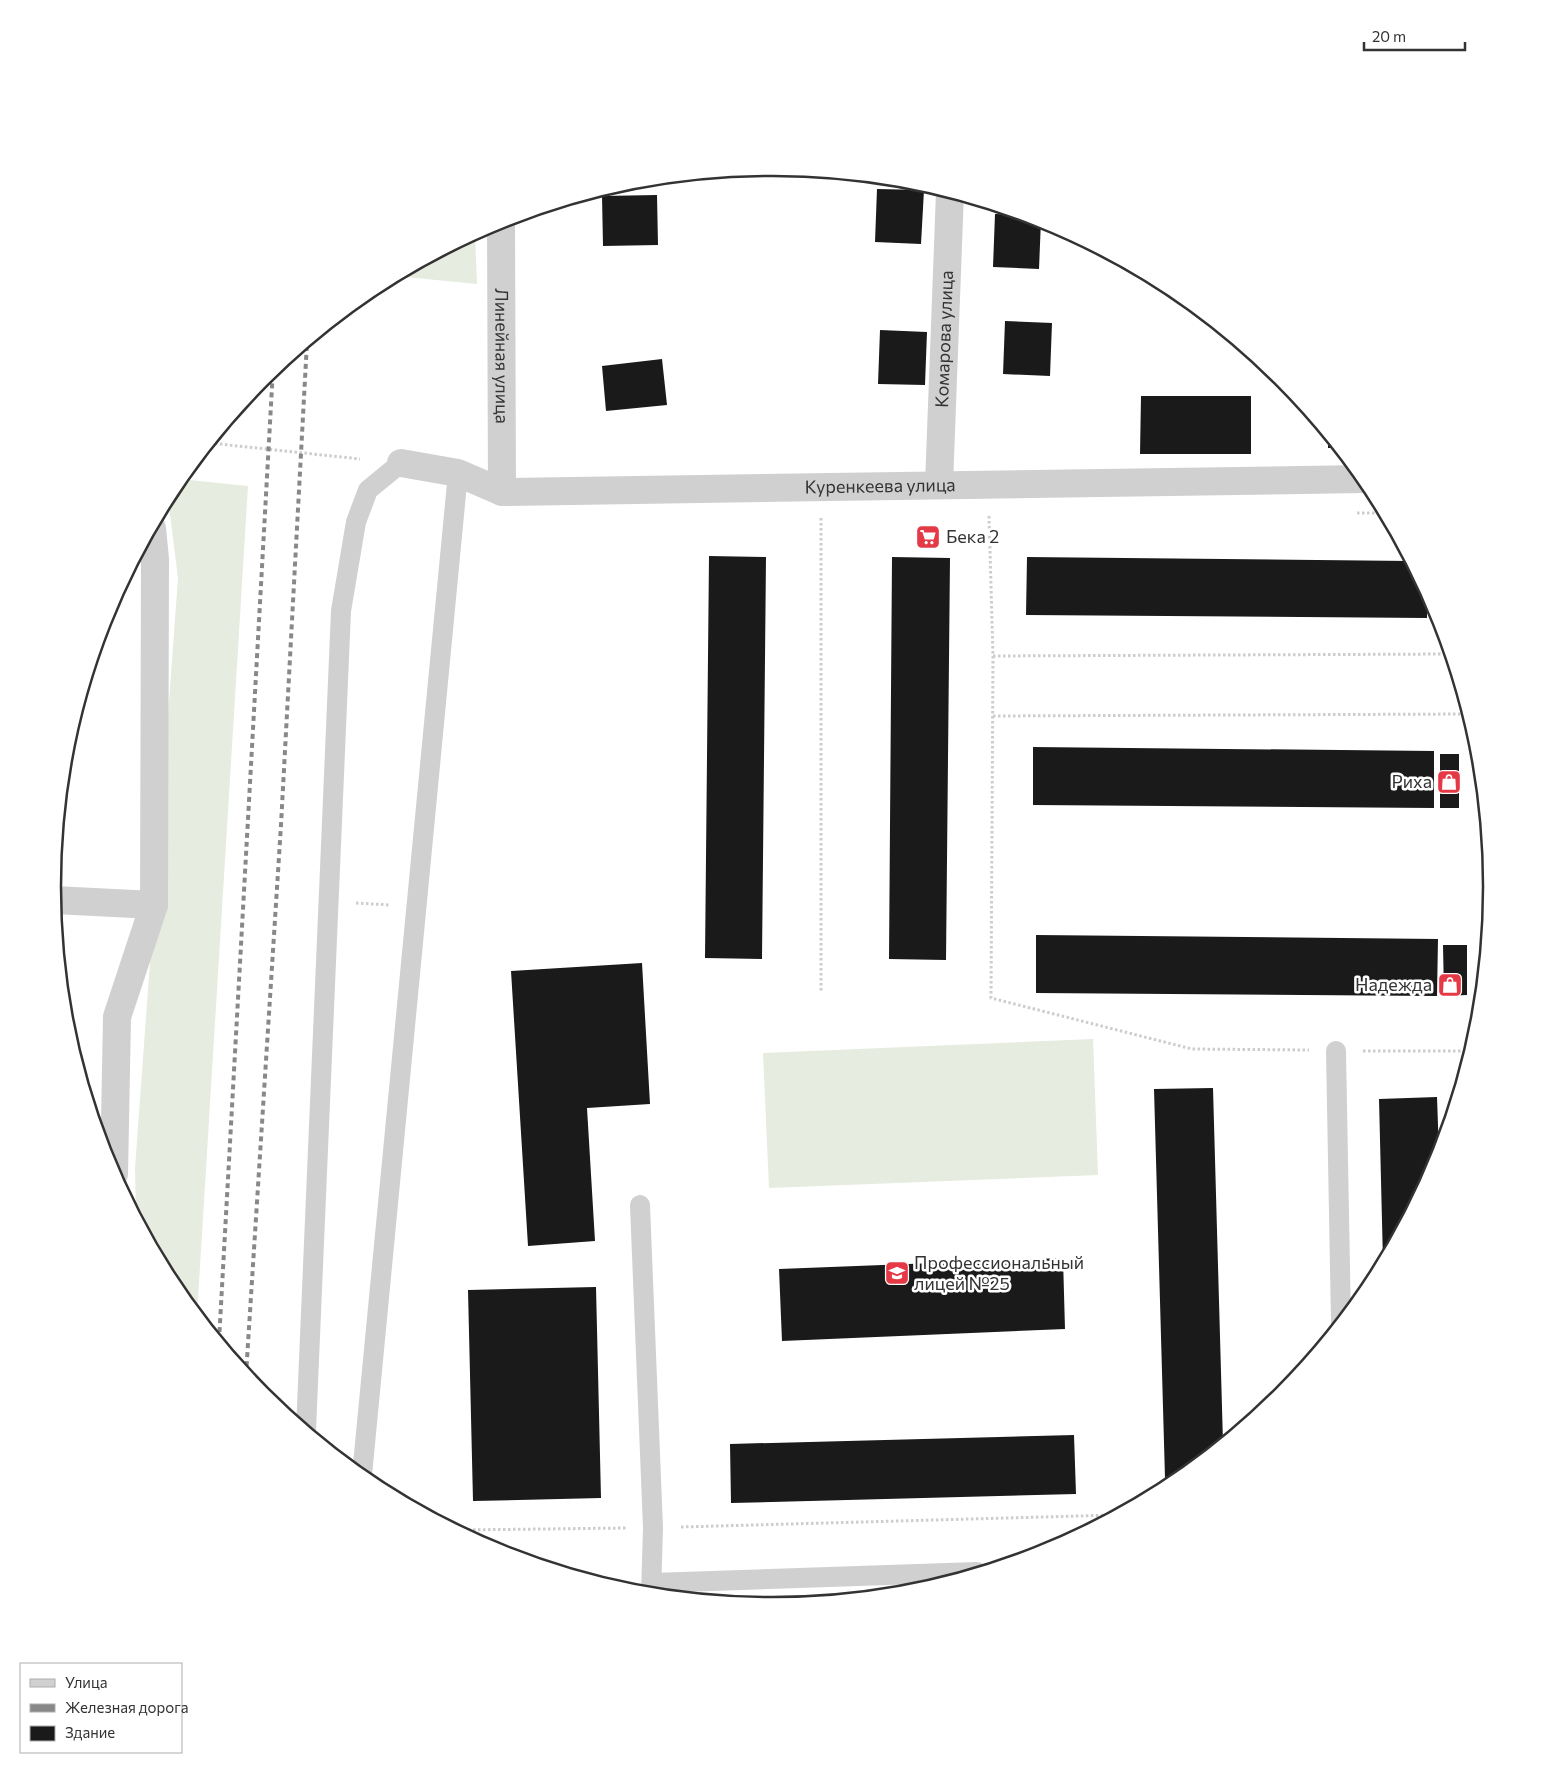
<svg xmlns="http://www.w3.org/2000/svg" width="1544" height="1773" viewBox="0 0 1544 1773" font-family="Commissioner,sans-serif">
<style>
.grass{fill:#e6ecdf}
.building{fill:#1a1a1a}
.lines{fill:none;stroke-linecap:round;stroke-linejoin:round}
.path{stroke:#cdcdcd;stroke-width:3;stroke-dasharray:2.5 2.5;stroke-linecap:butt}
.lane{stroke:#d0d0d0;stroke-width:20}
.street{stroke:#d0d0d0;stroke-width:28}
.rail{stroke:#888;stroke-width:4;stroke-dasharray:5 4;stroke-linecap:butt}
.labels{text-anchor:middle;stroke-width:5;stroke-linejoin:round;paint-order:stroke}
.street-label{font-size:18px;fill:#333;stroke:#fff}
.poi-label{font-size:18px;fill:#333;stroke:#fff;text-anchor:start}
.rim{fill:none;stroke:#333;stroke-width:2.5}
</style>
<rect width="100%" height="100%" fill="#fff"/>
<!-- grass -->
<path class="grass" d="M475 233 477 284 395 276Z
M180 479 248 486 197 1315 174 1286 136 1215 135 1168 178 578 168 498Z
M1093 1039 1098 1175 769 1188 763 1053Z"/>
<!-- building -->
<path class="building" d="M877 189 924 190 921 244 875 242Z
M657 195 658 245 603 246 602 196Z
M995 214 1025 215 1041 220 1039 269 993 267Z
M1005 321 1052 323 1050 376 1003 374Z
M880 330 927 332 925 385 878 384Z
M662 359 667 405 606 411 602 366Z
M1141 396H1251V454H1140Z
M1328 435 1338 448H1328Z
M709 556 766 557 762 959 705 958Z
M892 557 950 558 946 960 889 959Z
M1027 557 1410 561 1427 594V618L1026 615Z
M1033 747 1434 751V808L1033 805Z
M1440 754H1459V808H1440Z
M1036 935 1438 939 1437 996 1036 993Z
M1443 945H1467V995L1444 996Z
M642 963 650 1104 587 1108 595 1241 528 1246 511 971Z
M1213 1088 1223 1443 1181 1477 1165 1478 1154 1089Z
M1437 1097 1439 1154 1437 1162 1383 1262 1379 1099Z
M1063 1258 1065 1329 782 1341 779 1269Z
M596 1287 601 1498 473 1501 468 1290Z
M1074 1435 1076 1494 731 1503 730 1444Z"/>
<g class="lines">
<!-- path -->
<path class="path" d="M210 443 360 459
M1357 513H1384
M989 516 993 656 991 998 1192 1049 1309 1050
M821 518V992
M993 656 1450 654
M993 716 1468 714
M1484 810V961
M356 903 390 905
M1363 1051H1470
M681 1527 1115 1515
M458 1530 627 1528"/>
<!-- lane -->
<path class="lane" d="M1336 1051 1341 1322
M640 1205 653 1528 651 1594
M306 1430 341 611 356 522 368 490 401 463
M362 1475 458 473
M652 1583 977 1572"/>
<!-- street -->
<g class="street">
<path id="s1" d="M501 220 502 492"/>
<path id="s2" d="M401 463 458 473 502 492 1364 479"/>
<path id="s3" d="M939 485 950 192"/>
<path d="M54 900 154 905"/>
<path d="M114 1174 117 1017 154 905 155 559 152 528"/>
</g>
<!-- rail -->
<path class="rail" d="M219 1341 273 369
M246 1375 281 825 307 342"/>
</g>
<!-- icons -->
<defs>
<symbol id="supermarket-square" viewBox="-11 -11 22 22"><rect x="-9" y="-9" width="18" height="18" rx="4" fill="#e63946" stroke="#fff"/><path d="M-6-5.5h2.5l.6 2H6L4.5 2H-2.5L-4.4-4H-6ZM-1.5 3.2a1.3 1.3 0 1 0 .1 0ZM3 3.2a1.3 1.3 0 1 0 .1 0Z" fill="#fff"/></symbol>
<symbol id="shop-square" viewBox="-11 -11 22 22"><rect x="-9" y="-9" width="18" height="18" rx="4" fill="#e63946" stroke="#fff"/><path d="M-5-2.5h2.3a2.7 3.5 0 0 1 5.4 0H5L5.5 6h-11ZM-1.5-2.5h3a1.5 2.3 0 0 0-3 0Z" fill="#fff"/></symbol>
<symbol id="university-square" viewBox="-11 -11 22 22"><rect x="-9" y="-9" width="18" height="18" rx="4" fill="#e63946" stroke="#fff"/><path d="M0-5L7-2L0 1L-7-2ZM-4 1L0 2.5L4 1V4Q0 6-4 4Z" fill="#fff"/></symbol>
</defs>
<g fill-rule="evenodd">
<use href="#supermarket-square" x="914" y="523" width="28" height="28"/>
<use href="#shop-square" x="1435" y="768" width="28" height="28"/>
<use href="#shop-square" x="1436" y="971" width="28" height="28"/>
<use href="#university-square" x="883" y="1259" width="28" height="28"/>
</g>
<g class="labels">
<!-- street labels -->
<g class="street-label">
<text dy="6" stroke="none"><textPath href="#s3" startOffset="146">Комарова улица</textPath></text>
<text dy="6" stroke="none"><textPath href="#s1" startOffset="136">Линейная улица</textPath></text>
<text dy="6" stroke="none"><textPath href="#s2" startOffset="484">Куренкеева улица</textPath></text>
</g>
<!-- poi labels -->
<g class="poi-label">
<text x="946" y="543">Бека 2</text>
<text x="1432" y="788" text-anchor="end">Риха</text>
<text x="1432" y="991" text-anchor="end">Надежда</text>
<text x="914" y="1269">Профессиональный<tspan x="914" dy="21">лицей №25</tspan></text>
</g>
</g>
<!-- crop -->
<path d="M0 0H1544V1773H0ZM771 176H773A710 710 0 0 1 1483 886V887A710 710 0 0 1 773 1597H771A710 710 0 0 1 61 887V886A710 710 0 0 1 771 176Z" fill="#fff" fill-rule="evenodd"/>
<path class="rim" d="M771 176H773A710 710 0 0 1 1483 886V887A710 710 0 0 1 773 1597H771A710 710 0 0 1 61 887V886A710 710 0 0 1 771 176Z"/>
<!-- legend -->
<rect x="20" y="1663" width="162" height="90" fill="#ffffff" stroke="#adadad"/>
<rect x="30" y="1679" width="25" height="8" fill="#d0d0d0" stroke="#adadad"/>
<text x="65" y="1688" font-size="15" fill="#333333">Улица</text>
<rect x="30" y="1704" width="25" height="8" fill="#888888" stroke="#adadad"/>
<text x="65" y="1713" font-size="15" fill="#333333">Железная дорога</text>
<rect x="30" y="1726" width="25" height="15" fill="#1a1a1a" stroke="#adadad"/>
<text x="65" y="1738" font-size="15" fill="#333333">Здание</text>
<!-- scale -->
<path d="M1364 42v8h101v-8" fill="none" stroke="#333333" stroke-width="2.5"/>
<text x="1372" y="42" font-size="15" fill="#333333" stroke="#ffffff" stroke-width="4" paint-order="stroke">20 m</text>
</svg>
